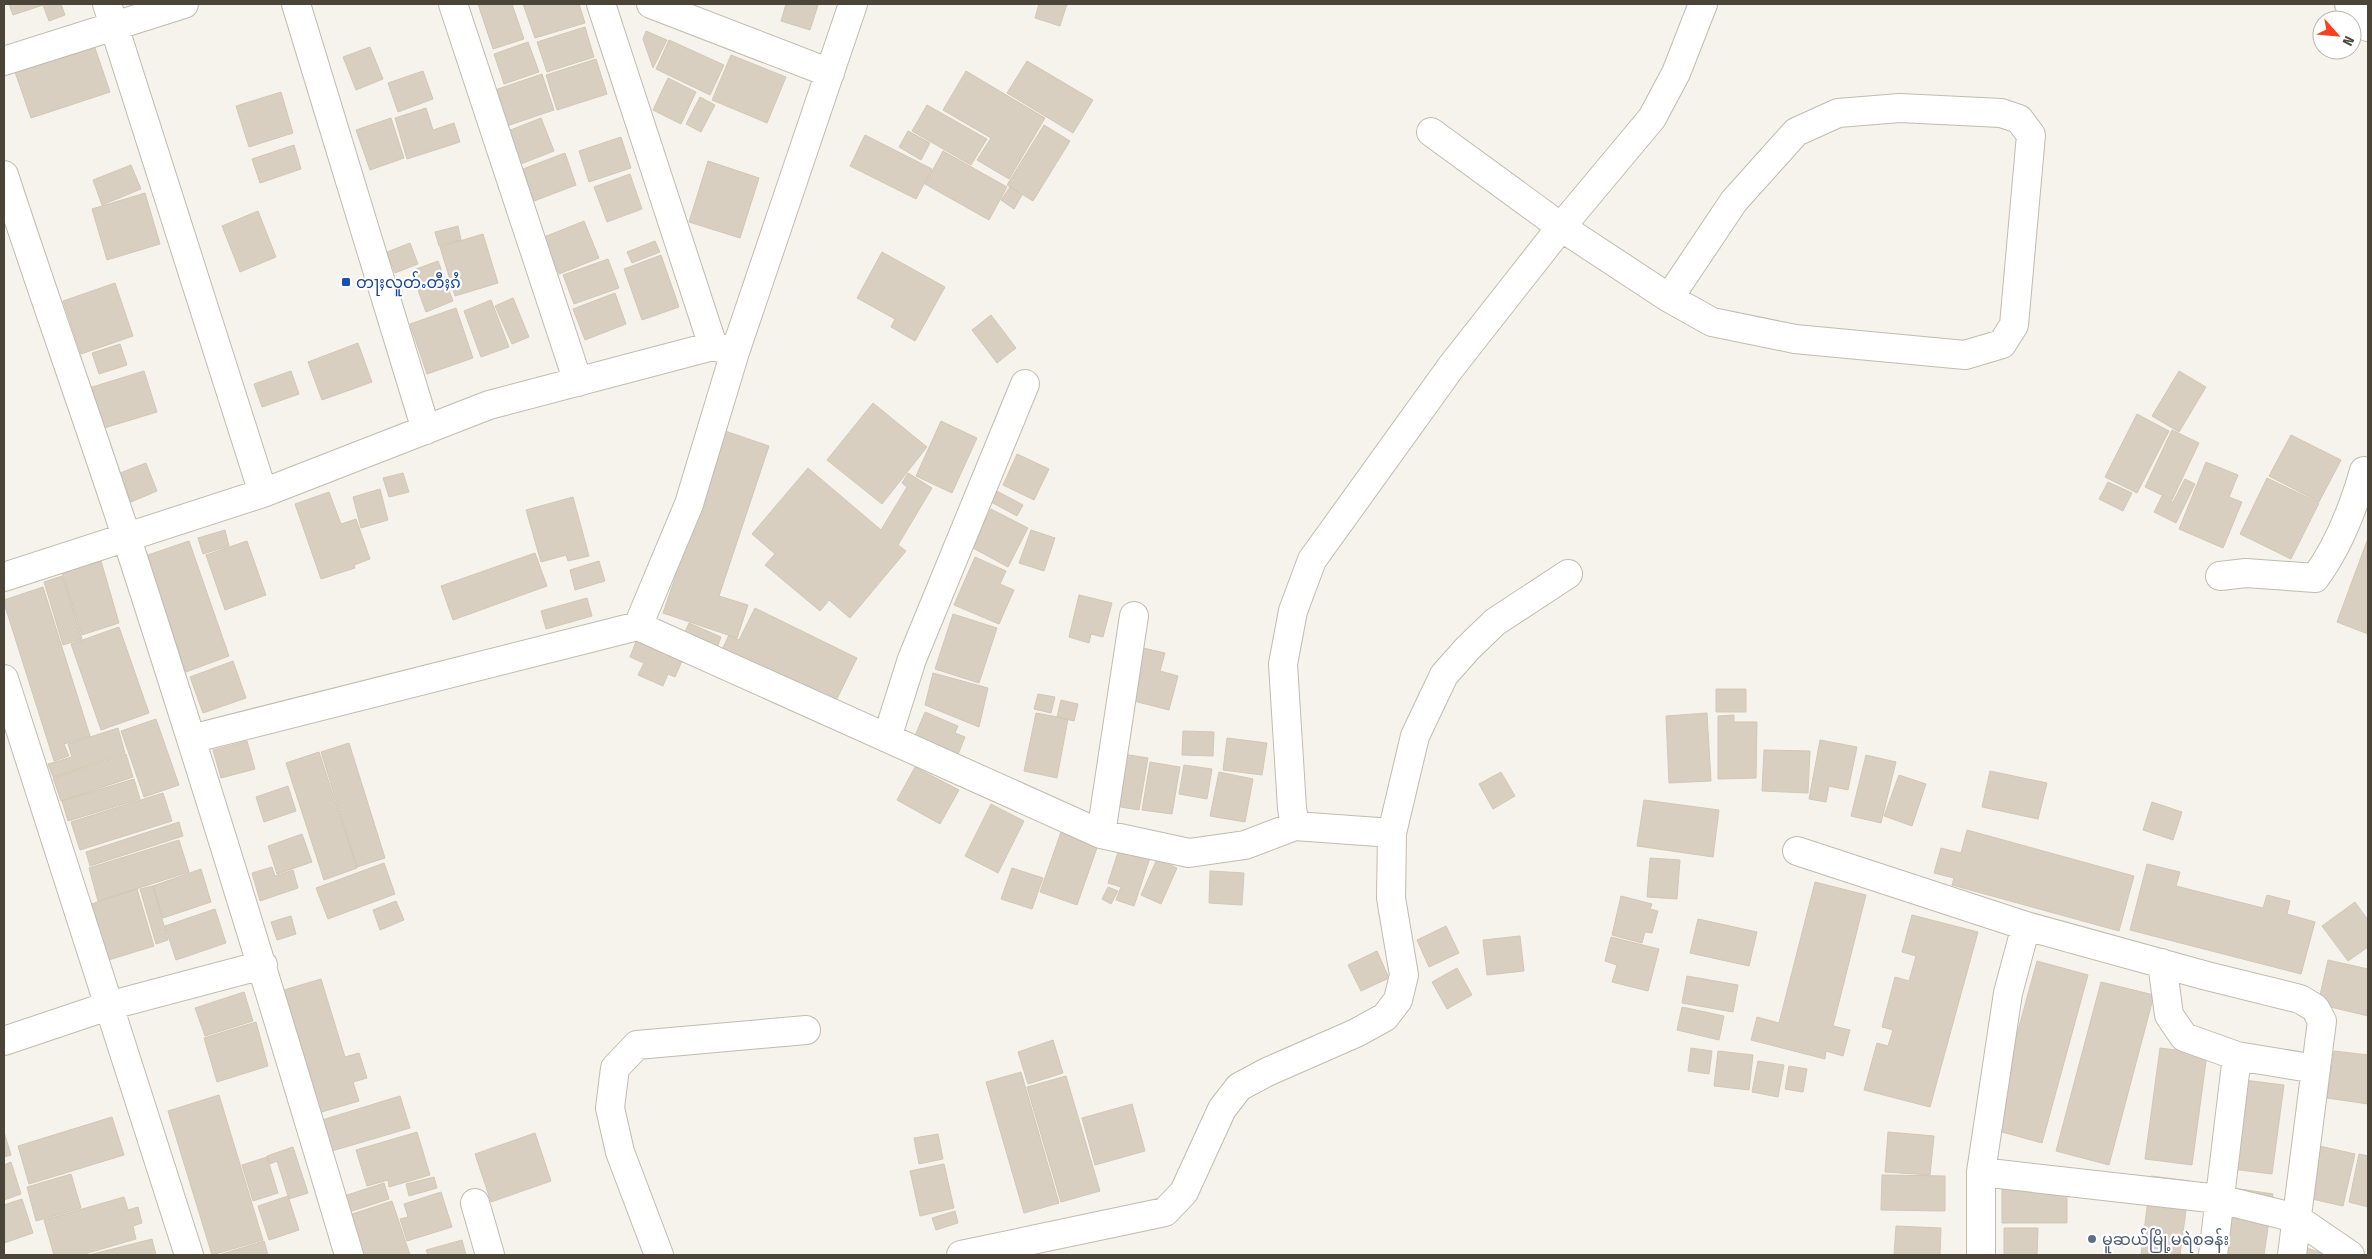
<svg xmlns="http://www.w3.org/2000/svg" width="2372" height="1259" viewBox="0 0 2372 1259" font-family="'Fira Sans Condensed','Noto Sans Myanmar',sans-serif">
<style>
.building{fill:#d8cfc1;stroke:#d3c7b4}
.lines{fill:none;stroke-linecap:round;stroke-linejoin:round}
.minor-casing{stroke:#c2bbae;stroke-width:30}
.minor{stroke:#fff;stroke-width:28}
.transit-dot{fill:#1a4fb4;stroke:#fff;stroke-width:2}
.service-dot{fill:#5c6f8a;stroke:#fff;stroke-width:2}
.labels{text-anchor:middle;stroke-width:4.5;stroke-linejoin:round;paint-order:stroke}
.transit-label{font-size:16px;fill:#164399;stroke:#fff;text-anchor:start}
.service-label{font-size:16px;fill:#4e5e75;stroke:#fff;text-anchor:start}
</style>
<rect width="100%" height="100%" fill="#f6f3ec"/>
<!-- building -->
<path class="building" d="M9 4H61L65 15 49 21 43 5 13 15Z
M478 4H512L524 39 493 49Z
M523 4H579L585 23 535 38Z
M786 4 818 5 810 30 781 21Z
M1039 4H1067L1060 26 1035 18Z
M585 27 594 57 547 72 537 42Z
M646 31 667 40 653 68 643 39Z
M669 40 724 65 710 95 656 69Z
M528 42 539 72 504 84 494 54Z
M94 45 110 92 31 118 15 72Z
M370 47 383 79 356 90 343 57Z
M731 55 786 77 767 123 712 100Z
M596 59 607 94 557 110 546 75Z
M1027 61 1093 100 1073 133 1007 93Z
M423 71 433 99 398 112 388 83Z
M966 71 1045 118 1009 179 977 160 991 138 943 110Z
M542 74 554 110 504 127 492 91Z
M668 78 696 92 681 124 653 110Z
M281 92 293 133 249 147 236 106Z
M700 97 715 105 701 132 686 124Z
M927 105 987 139 971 165 912 131Z
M426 108 433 130 454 123 460 142 407 159 395 118Z
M391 118 404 158 370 170 356 130Z
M541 118 554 151 521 164 508 131Z
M1044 125 1070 141 1033 201 1007 185Z
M908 131 930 143 921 160 899 147Z
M865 135 932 169 916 199 850 166Z
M621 137 631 168 589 182 579 151Z
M294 145 301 169 260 183 252 159Z
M943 151 1007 187 989 220 925 184Z
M565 153 576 185 534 201 523 169Z
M708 161 759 178 740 238 689 222Z
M131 165 141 189 102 205 93 180Z
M630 174 642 209 607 222 594 187Z
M1010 187 1022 195 1014 209 1001 200Z
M145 193 160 244 107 260 92 209Z
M258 211 276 257 240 272 222 226Z
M584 221 599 258 559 274 544 237Z
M458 226 461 240 439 246 435 232Z
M483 234 498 283 455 296 440 247Z
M655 241 660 252 632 263 627 252Z
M410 243 418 264 395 273 387 252Z
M882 252 945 287 915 341 891 327 895 319 857 298Z
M661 255 679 307 642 320 624 269Z
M608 259 619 288 574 304 563 275Z
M438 261 453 301 426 312 411 271Z
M115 283 133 336 81 354 63 301Z
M615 293 626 324 585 340 573 309Z
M513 298 529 337 512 344 495 306Z
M491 300 509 347 481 357 464 311Z
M456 308 473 358 427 374 410 324Z
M991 315 1016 348 997 363 972 330Z
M358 343 372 382 322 400 308 362Z
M120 344 127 365 99 374 92 353Z
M144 371 157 412 101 429 89 388Z
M291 371 299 394 262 407 254 384Z
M2179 371 2206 387 2179 432 2152 416Z
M873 403 927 447 882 504 827 460Z
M2137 414 2169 431 2137 493 2105 477Z
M941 421 977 438 952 493 916 476Z
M2172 430 2199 443 2172 500 2145 487Z
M725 431 769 446 719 596 748 605 737 638 663 613Z
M2291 435 2341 460 2319 502 2269 476Z
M1017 454 1049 469 1034 500 1003 485Z
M2206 462 2238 475 2229 497 2242 502 2223 548 2179 529Z
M146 463 157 491 131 502 120 473Z
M808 468 881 530 907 487 902 483 908 473 932 488 898 545 906 551 850 618 829 600 820 611 765 565 775 554 752 534Z
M403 473 409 492 389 497 383 478Z
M2267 478 2319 503 2291 559 2240 534Z
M2185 479 2195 484 2176 523 2154 512 2162 496 2173 502Z
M2108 482 2132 493 2123 511 2099 499Z
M380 489 388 520 361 528 353 497Z
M995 490 1023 505 1017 516 989 501Z
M329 492 341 524 356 519 370 559 354 565 355 568 321 579 295 504Z
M573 497 589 556 568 561 566 555 541 562 526 510Z
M991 509 1028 528 1008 567 971 547Z
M225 530 229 546 203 554 198 538Z
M1031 530 1055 538 1044 571 1019 563Z
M189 541 229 656 186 672 145 556Z
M247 541 266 595 225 610 206 555Z
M2367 541 2368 542V634L2337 622Z
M535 553 547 586 453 620 441 586Z
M975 557 1006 571 1000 584 1014 590 999 624 954 605Z
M101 561 119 623 82 635 62 573Z
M599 561 605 581 575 590 570 570Z
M62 576 82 639 63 645 44 582Z
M43 587 90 736 64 744 69 756 54 761 4 603V600Z
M1079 595 1112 603 1103 637 1091 634 1089 643 1069 637Z
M587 598 592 616 546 629 541 611Z
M755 608 857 658 831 711 719 656 729 635 739 640Z
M953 614 997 628 979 683 935 669Z
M689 623 721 637 717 648 684 634Z
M119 627 149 713 101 730 71 644Z
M637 639 683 659 675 677 668 674 663 686 638 675 644 663 630 657Z
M1139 647 1165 653 1160 671 1178 676 1169 710 1126 699Z
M233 661 246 698 203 713 190 677Z
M933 673 988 688 979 727 925 705Z
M1716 689H1746V712H1716Z
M1038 694 1055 697 1051 713 1034 709Z
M1061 700 1078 704 1074 721 1057 717Z
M925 712 958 726 955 733 965 737 955 762 912 743Z
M1036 713 1068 719 1057 778 1024 771Z
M1707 713 1711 781 1669 783 1666 716Z
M1734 715V722H1757L1756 778 1718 779V716Z
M156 719 179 785 144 797 121 731Z
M118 728 125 753 53 777 48 764 72 757 68 744Z
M1183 731 1214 732 1213 756 1182 755Z
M1227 738 1267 743 1262 775 1223 770Z
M1820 740 1857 747 1848 790 1829 786 1826 802 1809 799Z
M247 741 255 769 221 778 213 750Z
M349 743 385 858 357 867 321 752Z
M1764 750 1810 751 1808 793 1762 791Z
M319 752 357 868 324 880 286 763Z
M1117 753 1148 758 1139 810 1109 805Z
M126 754 133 777 61 801 53 778Z
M1866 755 1896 762 1881 823 1851 816Z
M1150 762 1180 767 1172 814 1142 810Z
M1184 765 1212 769 1207 799 1179 794Z
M915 767 959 790 940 824 897 800Z
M1990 771 2047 783 2038 819 1982 807Z
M1219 772 1253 779 1245 822 1210 816Z
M1501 772 1515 796 1493 809 1479 784Z
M1899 775 1926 784 1912 826 1884 816Z
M134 779 140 799 68 821 62 801Z
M288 786 296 811 264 822 256 797Z
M163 793 172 821 80 850 71 822Z
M1644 800 1719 810 1713 857 1637 846Z
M2152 802 2182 812 2173 840 2143 830Z
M991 804 1024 821 998 873 965 856Z
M179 822 183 836 90 866 86 852Z
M1967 830 2134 876 2119 931 1952 885 1954 878 1934 873 1941 848 1961 853Z
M1061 832 1098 845 1077 905 1040 892Z
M302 834 312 862 277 874 268 846Z
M179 840 189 872 98 901 89 868Z
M1121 843 1152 852 1134 906 1116 900 1121 887 1108 883Z
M1650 858 1680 860 1677 899 1647 897Z
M1157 859 1177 868 1161 904 1141 895Z
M384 863 395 894 328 919 316 888Z
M2147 864 2180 872 2176 886 2263 908 2267 895 2290 901 2287 914 2315 922 2301 974 2130 930Z
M272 867 275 876 293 870 298 888 260 901 252 873Z
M1012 868 1043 878 1032 909 1001 899Z
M201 869 211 902 163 918 153 886Z
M1210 871 1244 873 1242 905 1209 903Z
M1815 882 1866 895 1833 1026 1850 1030 1843 1056 1826 1051 1825 1059 1751 1040 1757 1017 1779 1023Z
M153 886 168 940 156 944 140 889Z
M1108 887 1118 891 1111 904 1102 899Z
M137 889 154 946 102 962 85 906Z
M1621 896 1652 904 1650 909 1658 911 1652 933 1645 932 1642 943 1612 935Z
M396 901 404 920 380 930 373 910Z
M2355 902 2368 920V947L2348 961 2322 926Z
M215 909 226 943 176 960 165 926Z
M1912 915 1978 932 1930 1107 1864 1090 1877 1043 1888 1046 1893 1030 1882 1027 1895 977 1909 981 1916 956 1902 952Z
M291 916 296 934 277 940 271 922Z
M1698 919 1757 932 1749 966 1690 953Z
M1446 926 1459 953 1429 967 1417 940Z
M1520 936 1524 971 1487 975 1483 940Z
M1611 937 1659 949 1648 991 1612 982 1617 965 1605 961Z
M1377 951 1389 978 1361 991 1348 965Z
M2328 960 2368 969V1016L2318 1004Z
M2037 961 2088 975 2042 1143 1991 1129Z
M1457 968 1472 995 1447 1009 1432 982Z
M1687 976 1738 985 1733 1012 1682 1003Z
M321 979 345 1057 359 1053 367 1078 353 1082 359 1101 315 1114 277 992Z
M2101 982 2154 995 2109 1165 2056 1151Z
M244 992 253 1021 205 1036 195 1008Z
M1682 1007 1724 1016 1719 1040 1677 1030Z
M256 1022 268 1066 217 1082 204 1038Z
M1053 1040 1063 1073 1028 1084 1018 1052Z
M1691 1048 1712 1051 1709 1074 1688 1071Z
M2160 1048 2207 1054 2192 1165 2145 1159Z
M1718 1051 1753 1055 1749 1090 1714 1086Z
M2334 1051 2368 1055V1104L2327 1098Z
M1758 1061 1784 1065 1778 1097 1752 1092Z
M1789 1066 1807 1069 1803 1092 1785 1089Z
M1021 1072 1059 1203 1024 1213 986 1082Z
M1066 1076 1100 1191 1061 1202 1027 1087Z
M2236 1079 2284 1085 2272 1174 2224 1168Z
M219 1095 263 1240 212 1255 168 1111Z
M400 1096 410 1128 332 1151 322 1120Z
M1132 1104 1145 1151 1095 1165 1082 1118Z
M112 1117 124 1155 29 1184 18 1146Z
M4 1132 11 1155 4 1157Z
M417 1132 430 1175 389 1187 388 1180 367 1186 356 1150Z
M1888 1132 1934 1136 1930 1175 1885 1172Z
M535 1133 551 1181 491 1202 475 1154Z
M938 1134 943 1159 919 1164 914 1138Z
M2315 1145 2355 1154 2343 1206 2303 1197Z
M293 1147 308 1193 289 1199 277 1161 270 1164 267 1156Z
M2359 1154 2368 1156V1207L2349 1202Z
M267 1157 278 1193 253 1201 242 1165Z
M11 1162 21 1194 4 1200V1165Z
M944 1164 954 1208 920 1216 910 1171Z
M71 1174 81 1208 36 1221 27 1187Z
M1882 1175 1945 1176V1211L1881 1210Z
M2151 1176 2190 1181 2180 1255H2141Z
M434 1177 437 1188 409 1196 406 1184Z
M384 1183 389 1199 346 1213 341 1197Z
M2227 1187 2273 1194 2264 1255H2217Z
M2002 1188H2067V1223H2002Z
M441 1192 452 1227 407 1241 400 1219 408 1217 404 1204Z
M288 1196 299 1230 269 1240 258 1206Z
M124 1197 128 1210 138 1207 142 1223 133 1226 136 1239 81 1255H54L44 1220Z
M22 1199 33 1233 4 1243V1205Z
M392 1201 410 1255H355L343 1217Z
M955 1211 958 1223 936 1230 932 1218Z
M1896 1226 1941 1228 1940 1255H1894Z
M2004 1228H2038L2037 1255H2004Z
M152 1239 156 1255H89Z
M462 1240 466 1255H428L426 1250Z
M264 1241 268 1255H219Z
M2307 1248 2328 1255H2305Z"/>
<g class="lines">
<defs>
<path id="minor" d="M107 4 263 493
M296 4 426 430
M453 4 578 382
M601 4 713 346
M651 4 830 73
M2349 4 2368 27
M4 61 184 4
M1431 132 1561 227 1669 298 1712 322 1795 339 1965 355 2002 344 2014 325 2031 135 2019 119 2001 113 1900 108 1838 113 1796 132 1734 201 1669 298
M4 175C44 298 88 419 128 542 205 779 278 1017 349 1255
M2220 576 2246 573 2315 578C2339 546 2353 509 2364 471
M4 577 263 493 489 405 713 346 735 352
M638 626 689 504 735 352 853 4
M4 679 189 1255
M887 738 912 659 1025 384
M191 739 638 626 1101 834 1189 853 1245 845 1295 826
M1392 833 1295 826 1292 808 1283 664 1293 611 1312 560 1451 367 1561 227 1652 118 1676 73 1703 4
M1101 834 1134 616
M1797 851 2026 926 2207 976 2300 999 2315 1008 2322 1021 2292 1255
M2162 963 2169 1015 2184 1037 2237 1056 2316 1069
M4 1041 108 1006 263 965
M1981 1172 2219 1199 2296 1218 2350 1255
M475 1203 490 1255
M659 1255 620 1152 610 1108 615 1068 637 1045 806 1030
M961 1255 1165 1212 1184 1192 1222 1109 1239 1087 1267 1072 1356 1033 1385 1017 1398 1000 1404 975 1391 898 1392 833 1415 736 1444 675 1468 648 1495 622 1568 574
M1981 1255V1172L2008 993 2026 926
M2213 1255 2237 1056"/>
</defs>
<!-- minor casing -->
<use href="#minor" class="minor-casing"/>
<!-- minor -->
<use href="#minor" class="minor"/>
</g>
<!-- markers -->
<rect class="transit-dot" x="341" y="277" width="10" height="10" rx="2.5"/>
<circle class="service-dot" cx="2092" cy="1239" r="5"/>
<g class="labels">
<!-- transit labels -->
<g class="transit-label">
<text x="356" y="288">တႃႈလူတ်ႉတီႈၵႆ</text>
</g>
<!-- service labels -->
<g class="service-label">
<text x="2102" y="1245">မူဆယ်မြို့မရဲစခန်း</text>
</g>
</g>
<!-- border -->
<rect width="2372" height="1259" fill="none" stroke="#4b4439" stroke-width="10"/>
<!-- north arrow -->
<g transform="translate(2337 35) rotate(117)"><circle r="24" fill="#ffffff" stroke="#b7b4b0"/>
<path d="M0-4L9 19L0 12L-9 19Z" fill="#fc3f1d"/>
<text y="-8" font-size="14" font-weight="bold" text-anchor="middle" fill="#4b4439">N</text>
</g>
</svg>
